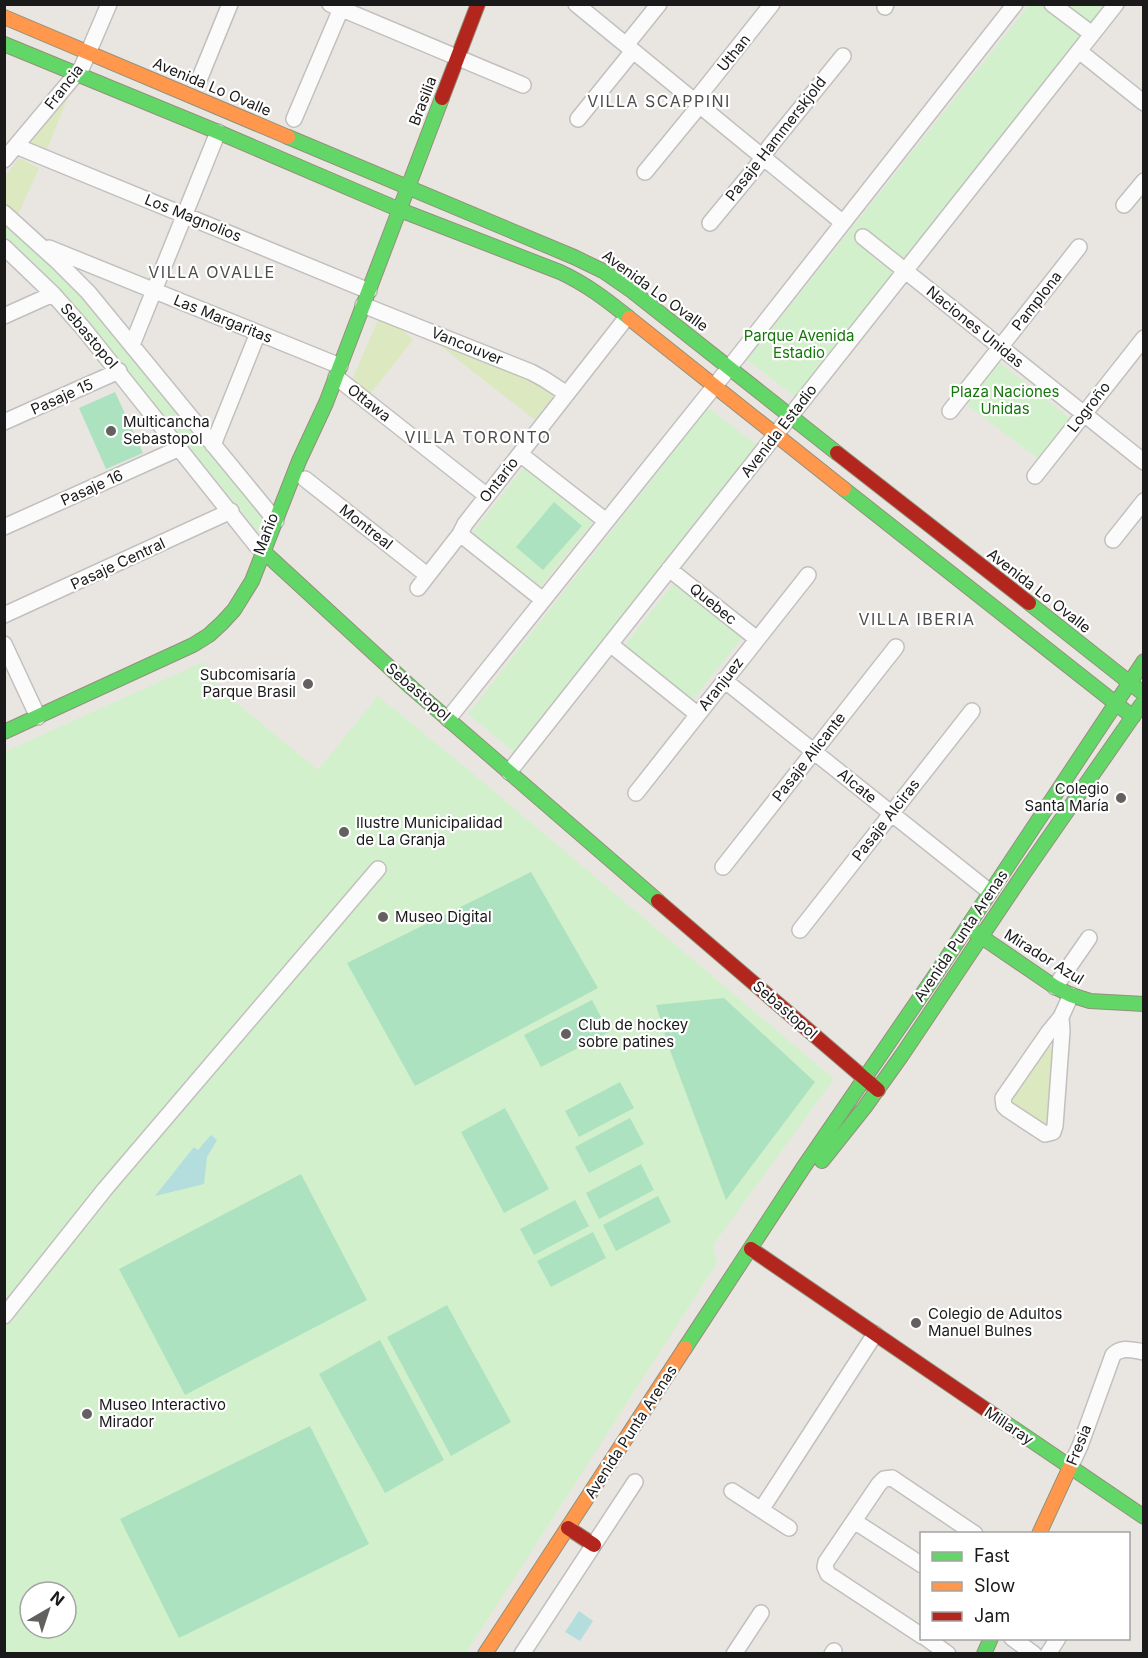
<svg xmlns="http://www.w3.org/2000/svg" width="1148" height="1658" viewBox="0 0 1148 1658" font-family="Inter,sans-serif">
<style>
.grass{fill:#dce8bf}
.park{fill:#d2f0cb;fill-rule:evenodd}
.pitch{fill:#ace2c0}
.water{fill:#b4dddd}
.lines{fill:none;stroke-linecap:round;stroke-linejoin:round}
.street-casing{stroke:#c1c0be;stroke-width:18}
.fast-casing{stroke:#93907b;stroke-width:16}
.slow-casing{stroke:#93907b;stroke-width:16}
.jam-casing{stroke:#93907b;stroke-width:16}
.street{stroke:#fcfbfb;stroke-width:15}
.fast{stroke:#63d668;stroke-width:14}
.slow{stroke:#ff974d;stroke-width:14}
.jam{stroke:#b3261e;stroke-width:14}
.poi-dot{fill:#626160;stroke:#fff;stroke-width:2}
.labels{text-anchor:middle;stroke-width:4.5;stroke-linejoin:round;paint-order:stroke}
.street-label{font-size:15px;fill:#1a1a1a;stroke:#fff}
.park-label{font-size:15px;fill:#15770a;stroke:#fff}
.poi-label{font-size:15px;fill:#1a1a1a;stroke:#fff;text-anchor:start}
.neighbourhood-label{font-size:16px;letter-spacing:1.5px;fill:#4d4d4d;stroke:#fff}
</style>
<rect width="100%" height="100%" fill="#e9e6e2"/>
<!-- grass -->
<path class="grass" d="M69 95 46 152 28 143Z
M19 158 39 168 17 217 5 206V177Z
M379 318 400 328 413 340 370 394 351 382Z
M434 341 529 376 554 396 535 420Z
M1047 1046 1054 1048 1050 1120 1043 1126 1010 1102Z"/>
<!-- park -->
<path class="park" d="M1029 5H1108L797 398 747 360Z
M5 221 61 275 104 320 266 519 259 533 85 319 31 264 5 241Z
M999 362 1073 421 1041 461 966 404Z
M708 408 757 445 514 752 468 714Z
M525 466 594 521 540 587 472 533Z
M674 583 742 638 692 701 624 646Z
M203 662 222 691 318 770 378 696 465 767 834 1079 713 1245 717 1263 466 1653H5L4 752ZM30 1592H66V1628H30Z"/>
<!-- pitch -->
<path class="pitch" d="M115 392 143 453 106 469 79 408Z
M554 502 582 526 543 570 516 547Z
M531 872 598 988 415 1086 347 963Z
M724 998 815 1082 726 1200 668 1045 656 1005Z
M592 1000 609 1032 541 1067 524 1035Z
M620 1082 634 1108 579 1137 565 1111Z
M505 1108 549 1189 504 1213 461 1132Z
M630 1118 644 1144 589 1173 575 1147Z
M641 1164 654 1190 599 1219 586 1193Z
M301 1174 367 1300 185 1395 119 1269Z
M658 1196 671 1222 616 1251 603 1225Z
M575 1200 589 1226 534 1255 520 1229Z
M593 1232 606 1258 551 1287 537 1261Z
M447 1305 511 1422 451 1456 387 1337Z
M380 1340 444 1460 385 1493 319 1374Z
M310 1426 369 1544 179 1638 120 1519Z"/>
<!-- water -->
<path class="water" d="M211 1135 217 1140 207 1157 204 1184 155 1196 194 1147 198 1150Z
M579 1611 593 1621 580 1641 565 1632Z"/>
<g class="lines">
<defs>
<path id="street" d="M330 4 523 85
M576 4 842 222
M1052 4 1092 34
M885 7 886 4
M626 45 659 4
M1079 51 1144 103
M199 80 230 4
M695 101 772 4
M294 119 343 4
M578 119 633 51
M16 146 369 291
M4 160 82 67 109 4
M645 172 700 105
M1124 205 1144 181
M4 213 57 261 88 292 276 521
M710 223 757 166 770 146 843 56
M863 237 1144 462
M4 247 53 294 83 328 256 545 264 552
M49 248 340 366
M363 305 531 372 544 379 567 394
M4 316 53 294
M132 345 218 132
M336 377 487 496
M950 411 1079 247
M4 422 119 371
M213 445 258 333
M520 454 606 521
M1035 476 1144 338
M305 479 427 575
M4 527 180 448
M460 534 543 600
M1113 540 1144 501
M669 569 757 639
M418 588 460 534 465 524 627 317
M4 615 231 511
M4 644 38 717
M610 644 697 714
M724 680 990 892
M448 719 729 368 1015 4
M509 772 1116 4
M636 793 808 575
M723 867 896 647
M800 930 972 711
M1055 987 1089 938
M1061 1017 1062 1031 1055 1126 1053 1132 1045 1134 1007 1109 1004 1106 1003 1098 1048 1033 1061 1017 1071 995
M4 1316 105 1189 378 869
M1070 1467 1080 1446 1113 1355C1122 1346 1132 1350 1144 1352
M732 1491 789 1528
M761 1510 875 1334
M854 1521 922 1565
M922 1636 828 1574 825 1567 826 1562 879 1484 884 1479 892 1478 975 1534
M926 1638 948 1654
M1012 1638 1034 1654
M522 1654 635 1482
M734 1654 761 1613
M832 1654 834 1651
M1048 1654 1058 1638"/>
<path id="fast" d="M4 44 218 132 400 210 560 272C586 284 607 300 629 318
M288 137 574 257 603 271 632 291 837 453
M844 489 1133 717
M264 552 412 688 658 901
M1029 603 1144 694
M4 732 193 645 209 635 222 623 234 610 252 581 299 461 326 403 442 98
M970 929 1055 987 1071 995 1090 1001 1144 1004
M822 1161 865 1107 902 1055 1024 873 1141 705
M685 1348 803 1168 934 977 1144 661
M994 1415 1144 1517
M984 1654 991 1638"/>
<path id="slow" d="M4 17 288 137
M629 318 844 489
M1039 1534 1070 1467
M485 1654 685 1348"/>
<path id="jam" d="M442 98 478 4
M837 453 1029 603
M658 901 878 1090
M751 1249 994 1415
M568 1528 594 1545"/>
</defs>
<!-- street casing -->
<use href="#street" class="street-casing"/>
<!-- fast casing -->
<use href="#fast" class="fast-casing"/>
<!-- slow casing -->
<use href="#slow" class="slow-casing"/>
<!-- jam casing -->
<use href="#jam" class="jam-casing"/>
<!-- street -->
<use href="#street" class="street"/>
<!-- fast -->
<use href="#fast" class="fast"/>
<!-- slow -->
<use href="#slow" class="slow"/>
<!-- jam -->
<use href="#jam" class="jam"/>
</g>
<!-- markers -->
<g class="poi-dot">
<circle cx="111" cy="431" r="6"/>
<circle cx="308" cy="684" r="6"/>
<circle cx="1121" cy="798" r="6"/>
<circle cx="344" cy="832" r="6"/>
<circle cx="383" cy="917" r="6"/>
<circle cx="566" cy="1034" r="6"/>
<circle cx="916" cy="1323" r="6"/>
<circle cx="87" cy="1414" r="6"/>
</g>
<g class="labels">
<!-- street labels -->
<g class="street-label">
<text transform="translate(734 53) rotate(-51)" y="5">Uthan</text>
<text transform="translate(64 87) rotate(-52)" y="5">Francia</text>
<text transform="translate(212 87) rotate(23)" y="5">Avenida Lo Ovalle</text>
<text transform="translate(423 101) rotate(-69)" y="5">Brasilia</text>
<text transform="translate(776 139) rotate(-52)" y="5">Pasaje Hammerskjold</text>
<text transform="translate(193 218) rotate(22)" y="5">Los Magnolios</text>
<text transform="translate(655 291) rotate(36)" y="5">Avenida Lo Ovalle</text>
<text transform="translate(1037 301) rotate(-52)" y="5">Pamplona</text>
<text transform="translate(223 319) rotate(22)" y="5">Las Margaritas</text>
<text transform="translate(975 327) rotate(39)" y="5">Naciones Unidas</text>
<text transform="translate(89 336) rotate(50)" y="5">Sebastopol</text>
<text transform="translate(467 346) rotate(22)" y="5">Vancouver</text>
<text transform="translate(62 397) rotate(-24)" y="5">Pasaje 15</text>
<text transform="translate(369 403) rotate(38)" y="5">Ottawa</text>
<text transform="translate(1089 407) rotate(-52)" y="5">Logroño</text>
<text transform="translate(779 431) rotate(-52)" y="5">Avenida Estadio</text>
<text transform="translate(499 480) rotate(-52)" y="5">Ontario</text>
<text transform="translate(92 488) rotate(-24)" y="5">Pasaje 16</text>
<text transform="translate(366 527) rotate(38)" y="5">Montreal</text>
<text transform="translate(266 534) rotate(-69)" y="5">Mañío</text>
<text transform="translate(118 564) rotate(-25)" y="5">Pasaje Central</text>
<text transform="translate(1039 591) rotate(38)" y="5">Avenida Lo Ovalle</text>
<text transform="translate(713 604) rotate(39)" y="5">Quebec</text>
<text transform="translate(721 684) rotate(-52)" y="5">Aranjuez</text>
<text transform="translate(418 692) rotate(41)" y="5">Sebastopol</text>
<text transform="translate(809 757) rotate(-52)" y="5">Pasaje Alicante</text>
<text transform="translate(857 786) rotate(39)" y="5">Alcate</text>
<text transform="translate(886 820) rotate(-52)" y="5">Pasaje Alciras</text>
<text transform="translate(961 936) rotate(-56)" y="5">Avenida Punta Arenas</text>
<text transform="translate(1044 957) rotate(32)" y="5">Mirador Azul</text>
<text transform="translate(785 1010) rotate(41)" y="5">Sebastopol</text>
<text transform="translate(1009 1426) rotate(34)" y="5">Millaray</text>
<text transform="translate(631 1432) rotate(-57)" y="5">Avenida Punta Arenas</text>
<text transform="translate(1079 1445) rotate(-68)" y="5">Fresia</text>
</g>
<!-- park labels -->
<g class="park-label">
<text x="799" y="341">Parque Avenida<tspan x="799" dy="17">Estadio</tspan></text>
<text x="1005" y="397">Plaza Naciones<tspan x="1005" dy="17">Unidas</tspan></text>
</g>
<!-- poi labels -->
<g class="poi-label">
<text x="123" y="427">Multicancha<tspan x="123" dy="17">Sebastopol</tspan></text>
<text x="296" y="680" text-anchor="end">Subcomisaría<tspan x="296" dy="17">Parque Brasil</tspan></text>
<text x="1109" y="794" text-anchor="end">Colegio<tspan x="1109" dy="17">Santa María</tspan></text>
<text x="356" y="828">Ilustre Municipalidad<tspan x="356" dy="17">de La Granja</tspan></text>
<text x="395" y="922">Museo Digital</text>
<text x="578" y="1030">Club de hockey<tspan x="578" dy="17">sobre patines</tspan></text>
<text x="928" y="1319">Colegio de Adultos<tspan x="928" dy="17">Manuel Bulnes</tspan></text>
<text x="99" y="1410">Museo Interactivo<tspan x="99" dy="17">Mirador</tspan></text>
</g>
<!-- neighbourhood labels -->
<g class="neighbourhood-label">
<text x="659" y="107">VILLA SCAPPINI</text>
<text x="212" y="278">VILLA OVALLE</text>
<text x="478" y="443">VILLA TORONTO</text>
<text x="917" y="625">VILLA IBERIA</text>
</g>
</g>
<!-- border -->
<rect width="1148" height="1658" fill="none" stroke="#1a1a1a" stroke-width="12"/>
<!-- legend -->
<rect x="920" y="1532" width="210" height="108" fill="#ffffff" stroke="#a3a3a3" stroke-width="1.5"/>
<rect x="932" y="1552" width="30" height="9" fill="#63d668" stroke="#a3a3a3" stroke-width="1.5"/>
<text x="974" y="1562" font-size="18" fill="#1a1a1a">Fast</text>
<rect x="932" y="1582" width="30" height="9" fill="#ff974d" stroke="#a3a3a3" stroke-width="1.5"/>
<text x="974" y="1592" font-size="18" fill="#1a1a1a">Slow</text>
<rect x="932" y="1612" width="30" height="9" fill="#b3261e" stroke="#a3a3a3" stroke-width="1.5"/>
<text x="974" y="1622" font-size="18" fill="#1a1a1a">Jam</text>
<!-- north arrow -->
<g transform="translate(48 1610) rotate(39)"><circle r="28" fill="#ffffff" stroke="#a3a3a3" stroke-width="1.5"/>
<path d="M0-4.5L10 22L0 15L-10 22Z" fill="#626160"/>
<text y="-9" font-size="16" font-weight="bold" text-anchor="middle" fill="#1a1a1a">N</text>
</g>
</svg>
